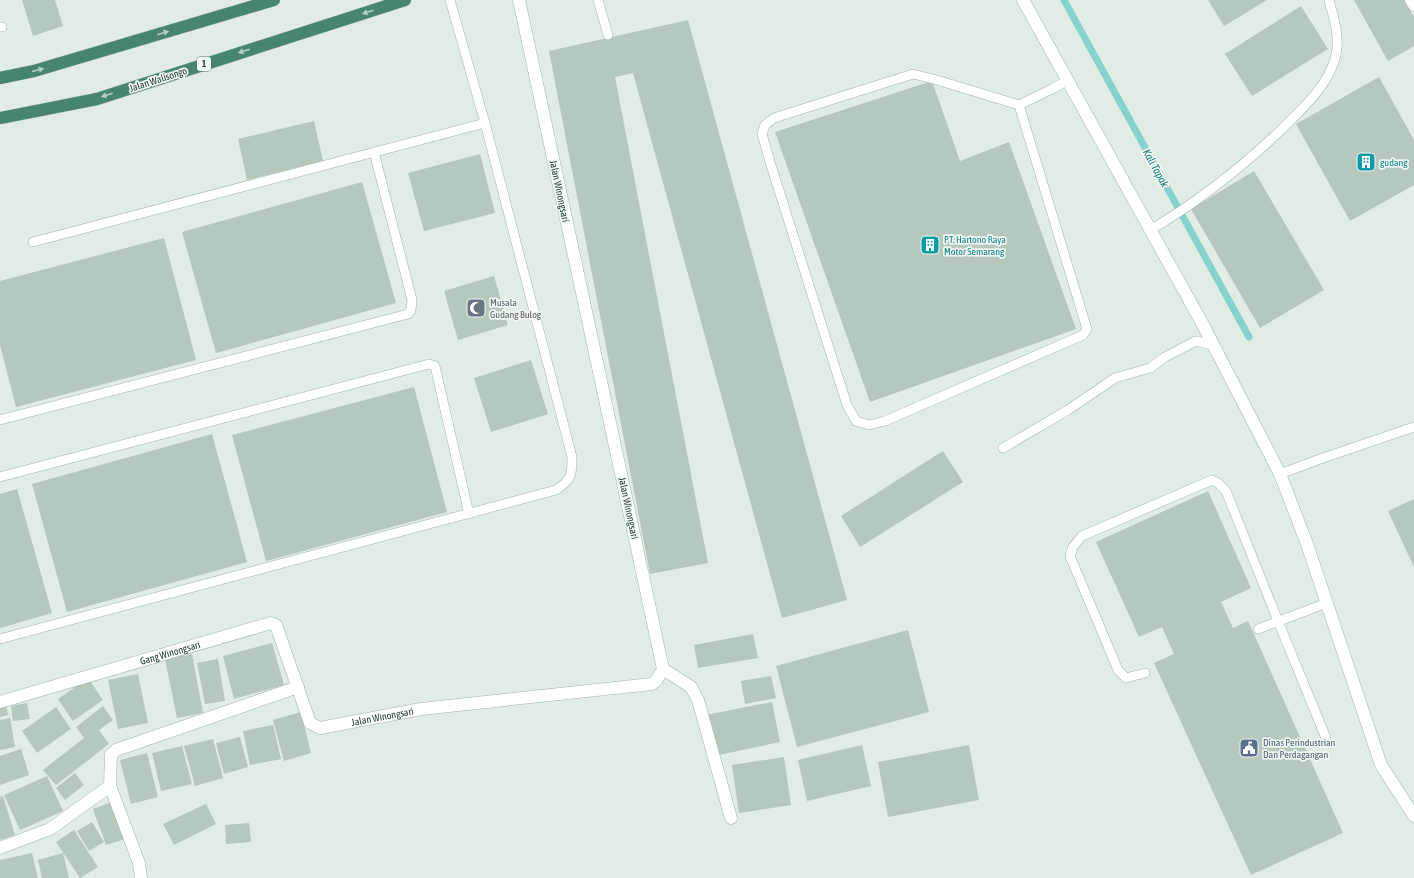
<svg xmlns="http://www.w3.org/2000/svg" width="1414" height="878" viewBox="0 0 1414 878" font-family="'Asap Condensed',sans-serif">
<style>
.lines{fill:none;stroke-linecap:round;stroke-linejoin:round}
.stream{stroke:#86d3ce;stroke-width:7}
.building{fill:#b6c7bc}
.service-casing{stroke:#a3b4aa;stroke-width:10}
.minor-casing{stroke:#a3b4aa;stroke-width:13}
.trunk-casing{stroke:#c1c9c5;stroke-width:13}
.service{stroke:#fff;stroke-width:9}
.minor{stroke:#fff;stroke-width:12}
.trunk{stroke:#47866a;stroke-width:12}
.oneway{fill:#b6d0c3}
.labels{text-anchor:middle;stroke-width:3.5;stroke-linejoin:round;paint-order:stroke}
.shield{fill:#f1f8f3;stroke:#5f756a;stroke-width:1}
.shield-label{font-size:9px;font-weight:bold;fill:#203d2f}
.street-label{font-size:10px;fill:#203d2f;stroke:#f1f8f3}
.culture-label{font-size:10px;fill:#0d838f;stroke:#f1f8f3;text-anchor:start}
.worship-label{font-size:10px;fill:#5b616d;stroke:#f1f8f3;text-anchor:start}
.service-label{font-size:10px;fill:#4e5e75;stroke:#f1f8f3;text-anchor:start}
.water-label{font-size:11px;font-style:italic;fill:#187b75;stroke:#f1f8f3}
</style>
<rect width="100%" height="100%" fill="#e0ece4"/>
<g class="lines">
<!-- stream -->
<path class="stream" d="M1064 0 1249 337"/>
</g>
<!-- building -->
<path class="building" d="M22 0H55L63 26 33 36Z
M1208 0H1267L1224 26Z
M1354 0H1404L1414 17V46L1388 61Z
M1301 6 1328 49 1252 96 1225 54Z
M688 20 847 600 782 618 633 73 615 77 708 563 650 574 549 51Z
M1379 77 1414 140V185L1350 221 1296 124Z
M932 81 960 161 1009 142 1076 329 870 402 775 132Z
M314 121 323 161 247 180 238 139Z
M480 154 495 213 424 231 408 173Z
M1254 171 1324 290 1260 328 1191 209Z
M362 182 396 303 216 353 182 232Z
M164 238 196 360 16 407 0 345V281Z
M494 276 508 325 458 340 444 291Z
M531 360 548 414 491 432 474 378Z
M414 387 447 512 266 561 232 435Z
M212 434 247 562 67 612 32 484Z
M943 451 963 482 860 547 841 516Z
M17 489 52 613 0 628V494Z
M1208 491 1251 588 1221 602 1233 628 1248 621 1343 833 1251 875 1154 663 1174 654 1162 627 1139 637 1096 542Z
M1414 499V567L1388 511Z
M908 630 929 712 797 747 776 666Z
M753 634 758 658 698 668 694 645Z
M272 643 284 685 234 699 223 656Z
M192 654 203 713 177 718 165 659Z
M218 659 225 701 205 704 197 663Z
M138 674 148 723 118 729 108 680Z
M771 676 776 698 745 704 741 681Z
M88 678 103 700 73 721 58 699Z
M772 702 780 742 714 756 706 715Z
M27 703 30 719 13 721 11 706Z
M6 705 8 715 0 717V706Z
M103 706 113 720 99 730 109 744 56 785 43 770 84 738 76 727Z
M56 707 71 729 37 753 22 731Z
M301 712 311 753 284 761 273 720Z
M10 718 15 747 0 750V720Z
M273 725 281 759 250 765 243 731Z
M240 737 248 767 224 774 216 743Z
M213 739 223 778 195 786 184 746Z
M862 745 871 786 807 801 798 760Z
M969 745 979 800 888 817 878 762Z
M182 746 192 784 161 791 152 753Z
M21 749 29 775 0 785V756Z
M147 753 158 797 131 804 120 760Z
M784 757 791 805 739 813 732 765Z
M75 773 84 785 65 800 56 788Z
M47 776 63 811 20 830 4 795Z
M3 796 15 835 0 840V797Z
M112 802 125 839 106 845 93 809Z
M206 804 216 824 174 845 163 824Z
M92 822 104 842 89 851 77 831Z
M249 823 251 842 226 844 225 825Z
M74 830 98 867 80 878 56 842Z
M32 853 38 878H0V860Z
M63 853 69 878H42L38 860Z"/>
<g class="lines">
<defs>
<path id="service" d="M598 0 608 35
M0 27H2
M1019 105 1087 329 1083 335 885 421 869 425 856 421 847 405 770 162 762 134 765 125 774 118 913 74 937 80 1019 105 1052 89 1068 80
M1150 230C1198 202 1242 167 1282 129 1303 108 1326 88 1335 59 1341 39 1334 19 1329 0
M33 242 485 123
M0 420 408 314 411 310 412 300 374 152
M1003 448 1068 410 1115 378 1150 368 1165 357 1196 341 1213 345
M1280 474 1323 458 1414 427
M0 477 429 364 435 366 469 514
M1258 629 1327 603
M0 639 556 490C572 479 572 476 572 457L485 123 450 0
M1145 673 1126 678 1118 670 1070 556 1073 547 1082 536 1212 480 1218 483 1226 491 1278 621 1326 738"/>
<g id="minor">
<path d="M1023 0 1202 323 1280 474 1307 544 1381 765 1414 816"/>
<path d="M1411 0 1414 5"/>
<path d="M663 669 691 687 698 700 731 818"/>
<path id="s1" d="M0 702 271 623 276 625 310 723 320 728 421 709 652 684 656 681 663 669 519 0"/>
<path d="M0 848 50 829 110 786"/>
<path d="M141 878 139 863 110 786 111 755 116 750 298 687"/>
</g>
<path id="trunk" d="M0 78 34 71 274 0
M0 118 97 99 405 0"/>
</defs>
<!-- service casing -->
<use href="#service" class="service-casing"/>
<!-- minor casing -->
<use href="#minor" class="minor-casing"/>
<!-- trunk casing -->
<use href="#trunk" class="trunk-casing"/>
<!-- service -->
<use href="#service" class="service"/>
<!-- minor -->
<use href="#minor" class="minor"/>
<!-- trunk -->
<use href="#trunk" class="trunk"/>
</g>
<!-- one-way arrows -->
<defs><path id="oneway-solid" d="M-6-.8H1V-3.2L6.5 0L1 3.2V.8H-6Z"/></defs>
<g class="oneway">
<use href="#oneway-solid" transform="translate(368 12) rotate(162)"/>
<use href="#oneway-solid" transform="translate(163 33) rotate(-17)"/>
<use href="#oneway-solid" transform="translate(244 51) rotate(162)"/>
<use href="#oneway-solid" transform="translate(38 70) rotate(-15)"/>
<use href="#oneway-solid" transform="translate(107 95) rotate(162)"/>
</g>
<!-- icons -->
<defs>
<symbol id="building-square" viewBox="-11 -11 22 22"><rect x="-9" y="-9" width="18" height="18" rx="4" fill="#0f9aa8" stroke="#f1f8f3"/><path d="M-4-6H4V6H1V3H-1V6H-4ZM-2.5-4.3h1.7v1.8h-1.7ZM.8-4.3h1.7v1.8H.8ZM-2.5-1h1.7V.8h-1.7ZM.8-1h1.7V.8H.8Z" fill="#fff"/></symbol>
<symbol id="mosque-square" viewBox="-11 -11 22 22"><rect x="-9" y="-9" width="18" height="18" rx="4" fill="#6b7280" stroke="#f1f8f3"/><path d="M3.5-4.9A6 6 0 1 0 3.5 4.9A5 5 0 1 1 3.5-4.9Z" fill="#fff"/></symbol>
<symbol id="civic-square" viewBox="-11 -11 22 22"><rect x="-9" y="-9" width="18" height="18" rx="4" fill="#5c6f8a" stroke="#f1f8f3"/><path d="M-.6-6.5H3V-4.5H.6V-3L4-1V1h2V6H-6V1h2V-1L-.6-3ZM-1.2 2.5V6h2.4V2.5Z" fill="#fff"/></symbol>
</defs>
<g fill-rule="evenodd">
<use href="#building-square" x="1355" y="151" width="22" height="22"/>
<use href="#building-square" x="919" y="234" width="22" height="22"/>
<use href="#mosque-square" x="465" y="297" width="22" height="22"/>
<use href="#civic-square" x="1238" y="737" width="22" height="22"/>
</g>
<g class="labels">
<!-- shield labels -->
<rect class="shield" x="197" y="57" width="14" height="14" rx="3"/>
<g class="shield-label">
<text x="204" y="67">1</text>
</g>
<!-- street labels -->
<g class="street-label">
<text transform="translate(158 79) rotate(-18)" y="4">Jalan Walisongo</text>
<text transform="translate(560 191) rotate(78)" y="4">Jalan Winongsari</text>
<text transform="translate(629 508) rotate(78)" y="4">Jalan Winongsari</text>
<text dy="4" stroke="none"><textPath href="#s1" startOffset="177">Gang Winongsari</textPath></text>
<text dy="4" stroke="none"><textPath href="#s1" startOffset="466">Jalan Winongsari</textPath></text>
</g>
<!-- culture labels -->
<g class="culture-label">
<text x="1380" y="166">gudang</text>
<text x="944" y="243">PT. Hartono Raya<tspan x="944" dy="12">Motor Semarang</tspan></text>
</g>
<!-- worship labels -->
<g class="worship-label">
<text x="490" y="306">Musala<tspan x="490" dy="12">Gudang Bulog</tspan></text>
</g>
<!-- service labels -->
<g class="service-label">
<text x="1263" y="746">Dinas Perindustrian<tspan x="1263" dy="12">Dan Perdagangan</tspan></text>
</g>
<!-- water labels -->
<g class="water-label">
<text transform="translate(1156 168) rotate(61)" y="4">Kali Tapak</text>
</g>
</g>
</svg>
